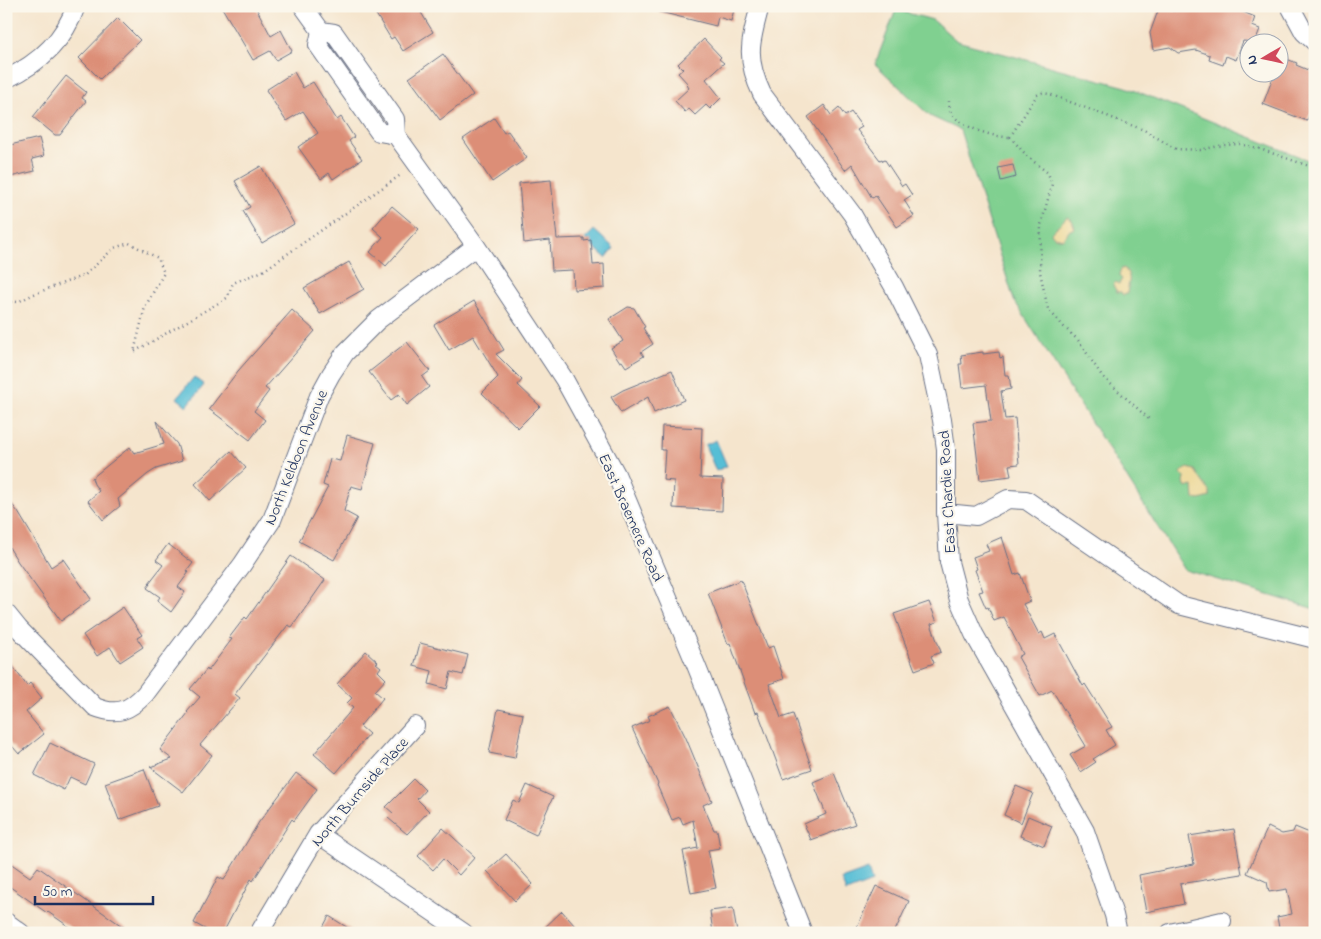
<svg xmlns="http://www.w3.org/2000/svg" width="1321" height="939" viewBox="0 0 1321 939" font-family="'Indie Flower',sans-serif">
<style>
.green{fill:#80d090;stroke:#4e8077}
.sand{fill:#eeda9e;stroke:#84847e}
.water{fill:#57bed5;stroke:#39769a}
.building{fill:#dc8e77}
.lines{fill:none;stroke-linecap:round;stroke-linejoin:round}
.minor-casing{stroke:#676f85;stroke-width:20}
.path{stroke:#676f85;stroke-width:2.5;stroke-dasharray:1 4;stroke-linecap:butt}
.minor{stroke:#fff;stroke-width:18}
.labels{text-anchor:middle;stroke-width:4.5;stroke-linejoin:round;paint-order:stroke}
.street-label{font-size:16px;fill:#1b2f5e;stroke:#fbf7ec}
</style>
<rect width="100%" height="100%" fill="#fbf7ec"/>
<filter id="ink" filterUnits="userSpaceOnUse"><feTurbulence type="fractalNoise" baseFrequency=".02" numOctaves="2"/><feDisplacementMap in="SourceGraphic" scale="10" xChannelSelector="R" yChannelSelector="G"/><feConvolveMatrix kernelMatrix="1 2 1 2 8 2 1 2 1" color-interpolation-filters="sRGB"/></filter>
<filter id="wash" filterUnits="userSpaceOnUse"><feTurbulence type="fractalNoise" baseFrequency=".0096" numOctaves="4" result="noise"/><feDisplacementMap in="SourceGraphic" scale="20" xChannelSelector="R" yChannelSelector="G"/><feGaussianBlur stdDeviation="1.12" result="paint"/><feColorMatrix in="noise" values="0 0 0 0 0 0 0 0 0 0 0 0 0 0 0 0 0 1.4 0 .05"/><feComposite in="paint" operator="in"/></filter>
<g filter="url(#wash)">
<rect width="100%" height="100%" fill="#f5e5cd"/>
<!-- green -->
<path class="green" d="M896 10 933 20 957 41 1126 87 1315 163V609L1185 570 1014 300 960 130 930 116 875 64Z"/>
<!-- sand -->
<path class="sand" d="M1067 217 1072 220 1075 228 1070 230 1063 239 1054 237 1051 233Z
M1124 268C1133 278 1128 282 1127 294L1123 295 1121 292H1117L1113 285 1116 282 1119 284 1122 279 1119 276 1121 269Z
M1188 468 1195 470C1198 475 1207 489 1210 491V497L1200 500 1194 499 1193 486 1186 488 1184 482 1185 477 1182 475 1181 472Z"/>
<!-- water -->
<path class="water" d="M594 230 614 248 606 258 585 239Z
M194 377 204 385 187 406 177 398Z
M716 440 727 466 716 471 705 445Z
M868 869 872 882 846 892 841 879Z"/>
<g id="blocks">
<!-- building -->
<path class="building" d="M221 6H255L271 36 281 30 292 51 276 60 270 51 253 60Z
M371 6H417L433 32 403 51 394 37 391 39Z
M656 6H735L731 21 718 17 716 26 656 11Z
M1168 6 1169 9 1172 8V11L1197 6H1237L1236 9 1255 17 1252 26 1260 29 1255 42 1243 41 1236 60 1226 56 1223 65 1209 60 1210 55 1196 50 1178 53 1170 47 1153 50 1150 33 1159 8Z
M118 18 140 40 100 79 79 58Z
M704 39 721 57 719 59 724 63 706 79 721 98 710 109 706 105 695 115 689 109 685 112 675 101 689 88 687 85 688 84 678 73 683 69 678 64Z
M443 54 473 95 440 120 409 78Z
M1281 57 1297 63 1296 65 1315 73V115L1310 113 1307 121 1263 104 1275 72H1278V63Z
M294 72 303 88 313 82 337 120 341 117 354 137 349 141 362 159 333 179 329 173 321 179 298 147 318 133 303 111 286 121 266 90Z
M66 76 86 92 82 98 86 101 60 135H55L33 117Z
M824 105 831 115 839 108 845 116 851 112 862 127 857 130 880 160 882 159 883 161 885 160 902 186 905 184 912 195 904 200 914 216 897 227 876 196 872 198 852 164 845 170 808 117Z
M494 118 504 133 508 131 527 158 492 182 463 139Z
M39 138 44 156 32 159 35 171 6 178V146Z
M1013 165 1016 177 1001 181 998 168Z
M261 166 294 224 262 243 243 211 250 207 235 181Z
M551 180 557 239 584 238V241L591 240 593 265 604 264 605 288 574 290 573 270 552 271 550 240 524 243 519 183Z
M392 206 419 229 386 266 370 252 383 237 373 228Z
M349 262 364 289 320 314 304 288Z
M474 301 504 350 496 354 522 380 518 385 540 406 518 428 482 393 498 377 473 336 449 350 434 325Z
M628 307 634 308 645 327 643 328 653 344 641 352 644 356 626 367 622 361 620 362 611 348 623 341 609 319Z
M292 310 315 331 265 388 269 391 254 411 265 420 250 440 209 409 238 371Z
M407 342 430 371 422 377 429 387 407 405 399 394 391 400 369 372Z
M983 352V354L999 352 1000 358 1003 357 1005 375H1009L1011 389 1001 391 1005 419 1015 418 1019 464 1009 465 1011 476 980 480 973 423 991 421 986 385 962 388 959 364H962L961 355Z
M672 370 684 400 654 413 648 397 621 413 611 397 623 390Z
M157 421 177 444 182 461 156 469 148 474 118 499 120 506 103 520 88 501 99 491 94 484 92 478 130 447 134 453 164 444Z
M662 426 702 428 700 478 723 479 722 511 673 508 674 481 663 480 665 450H661Z
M347 435 375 443 362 489 351 486 344 511 357 518 334 560 299 541 328 487 323 485 330 459 340 461Z
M231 451 246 468 210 501 195 484Z
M6 497 18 512 51 567 63 559 91 599 61 621 18 562 6 542Z
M1002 537 1014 575 1020 573 1030 601 1023 604 1039 634 1042 632 1045 639 1055 634 1083 686 1085 684 1112 727 1106 730 1115 745 1093 759 1096 762 1081 772 1070 755 1086 746 1052 690 1040 696 1018 657 1023 654 1004 617 994 621 988 607 986 608 979 592 983 591 975 570 977 569 973 557 989 551 986 544Z
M168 544 193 563 187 571 189 572 178 587 185 592 171 612 157 601 160 597 147 588 150 584 149 583 163 565 156 560Z
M291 556 325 580 292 627 288 625 235 694 240 698 200 745 212 755 183 792 150 767 172 759 160 750 188 713 187 712 200 697 190 689 207 669 208 671 232 639 229 638 245 617 247 619Z
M741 580 768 648 773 646 784 679 769 684 781 718 793 714 812 769 783 779 758 712 755 713 730 643 728 644 708 593Z
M929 602 937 622 931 624 941 652 931 656 934 663 915 670 894 614Z
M123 607 142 635 137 638 143 647 120 662 110 647 97 656 83 635Z
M420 643 468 655 463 675 451 672 447 689 429 684 432 671 414 666Z
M366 651 378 662 376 663 381 667 378 671 386 679 375 691 383 698 360 726 369 734 336 773 314 754 353 708 347 703 352 698 337 684Z
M6 657 27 686 30 683 42 698 26 712 44 734 19 754 6 739Z
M670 706 686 738 712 801 703 805 714 830H717L720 848 708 850 716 888 691 893 683 851 698 848 693 820 683 824 680 817 672 820 657 785 658 784 632 728 650 720 648 716Z
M498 709 523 714 515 758 489 753Z
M50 743 94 764 85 784 70 777 64 790 34 775Z
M144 769 158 806 119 820 105 783Z
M296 773 317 789 294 821 292 819 253 881 251 879 223 933H212L194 923 218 877 224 880 259 822Z
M834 773 855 824 811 840 804 824 826 814 813 782Z
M414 779 425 790 417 799 429 811 407 834 388 818 393 813 386 807Z
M527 785 553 797 536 835 504 820 513 800 519 803Z
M1016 786 1033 793 1021 823 1004 815Z
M1028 816 1052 826 1044 846 1020 836Z
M1268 827 1282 834 1293 832 1295 827 1312 834 1315 852V933H1280L1277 917 1292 914 1287 889 1269 892 1267 882 1247 873Z
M443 828 475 857 459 875 443 859 433 870 418 856Z
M1234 829 1242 874 1180 884 1184 904 1146 912 1139 875 1194 864 1189 836Z
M506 854 533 884 515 901 487 871Z
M6 860 30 877 38 867 132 933H78L48 912 47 913 6 884Z
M876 886 909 901 894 933H854Z
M733 908 737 933H713L710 911Z
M562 911 581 933H539Z
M329 916 356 933H320Z"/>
</g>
</g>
<g filter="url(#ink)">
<use href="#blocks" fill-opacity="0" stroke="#676f85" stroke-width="1"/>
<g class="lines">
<defs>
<path id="minor" d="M303 6 321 31 334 33 395 119 396 135 476 246 564 379 616 474 696 665 803 933
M760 6C750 42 745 58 762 94L852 214 894 287 928 355 942 420 946 449V513L949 562 959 600 974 634 1085 831 1114 915 1118 933
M1290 6 1304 32 1315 42
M321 31 318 45 379 132 396 135
M6 79C38 64 64 41 76 6
M946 513 976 516 1008 499 1026 500 1179 605 1315 639
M6 613 19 629 95 707C117 716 129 711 145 694L242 565 272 520 319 396 331 374 345 353 378 320 476 246
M318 834 464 933
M6 922 21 933
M259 933 318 834 415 726
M1170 933 1222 921"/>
</defs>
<!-- minor casing -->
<use href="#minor" class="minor-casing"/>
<!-- path -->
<path class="path" d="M949 101C949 104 950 110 951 113 961 127 994 138 1010 137
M1010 137 1037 95 1042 93 1049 94 1144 130 1176 149 1200 150 1224 145 1240 144 1257 148 1315 168
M1010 137 1028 157 1048 173 1052 184 1041 225 1040 272 1048 309 1064 327 1078 340 1102 376 1150 420
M6 301 18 302 34 294 85 275 114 248 129 243 158 258 164 273 145 307 134 352 227 298 233 283 263 271 402 174"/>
<!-- minor -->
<use href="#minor" class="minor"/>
</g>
</g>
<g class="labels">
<!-- street labels -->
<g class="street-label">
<text transform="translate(295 457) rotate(-68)" y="6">North Keldoon Avenue</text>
<text transform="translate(946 492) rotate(-93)" y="6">East Chardie Road</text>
<text transform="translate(632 517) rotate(66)" y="6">East Braemere Road</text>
<text transform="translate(359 791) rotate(-49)" y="6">North Burnside Place</text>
</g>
</g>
<!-- margin -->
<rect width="1321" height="939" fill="none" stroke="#fbf7ec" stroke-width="25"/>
<!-- north arrow -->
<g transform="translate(1264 58) rotate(261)"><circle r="24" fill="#fbf7ec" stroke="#a1a7b3"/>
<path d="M0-4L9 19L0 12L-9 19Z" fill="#d1495b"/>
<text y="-8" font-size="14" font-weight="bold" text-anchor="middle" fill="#1b2f5e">N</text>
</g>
<!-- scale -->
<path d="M35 896v8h118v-8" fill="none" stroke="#1b2f5e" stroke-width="2.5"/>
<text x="42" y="896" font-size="15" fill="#1b2f5e" stroke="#fbf7ec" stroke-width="4" paint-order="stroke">50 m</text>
</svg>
